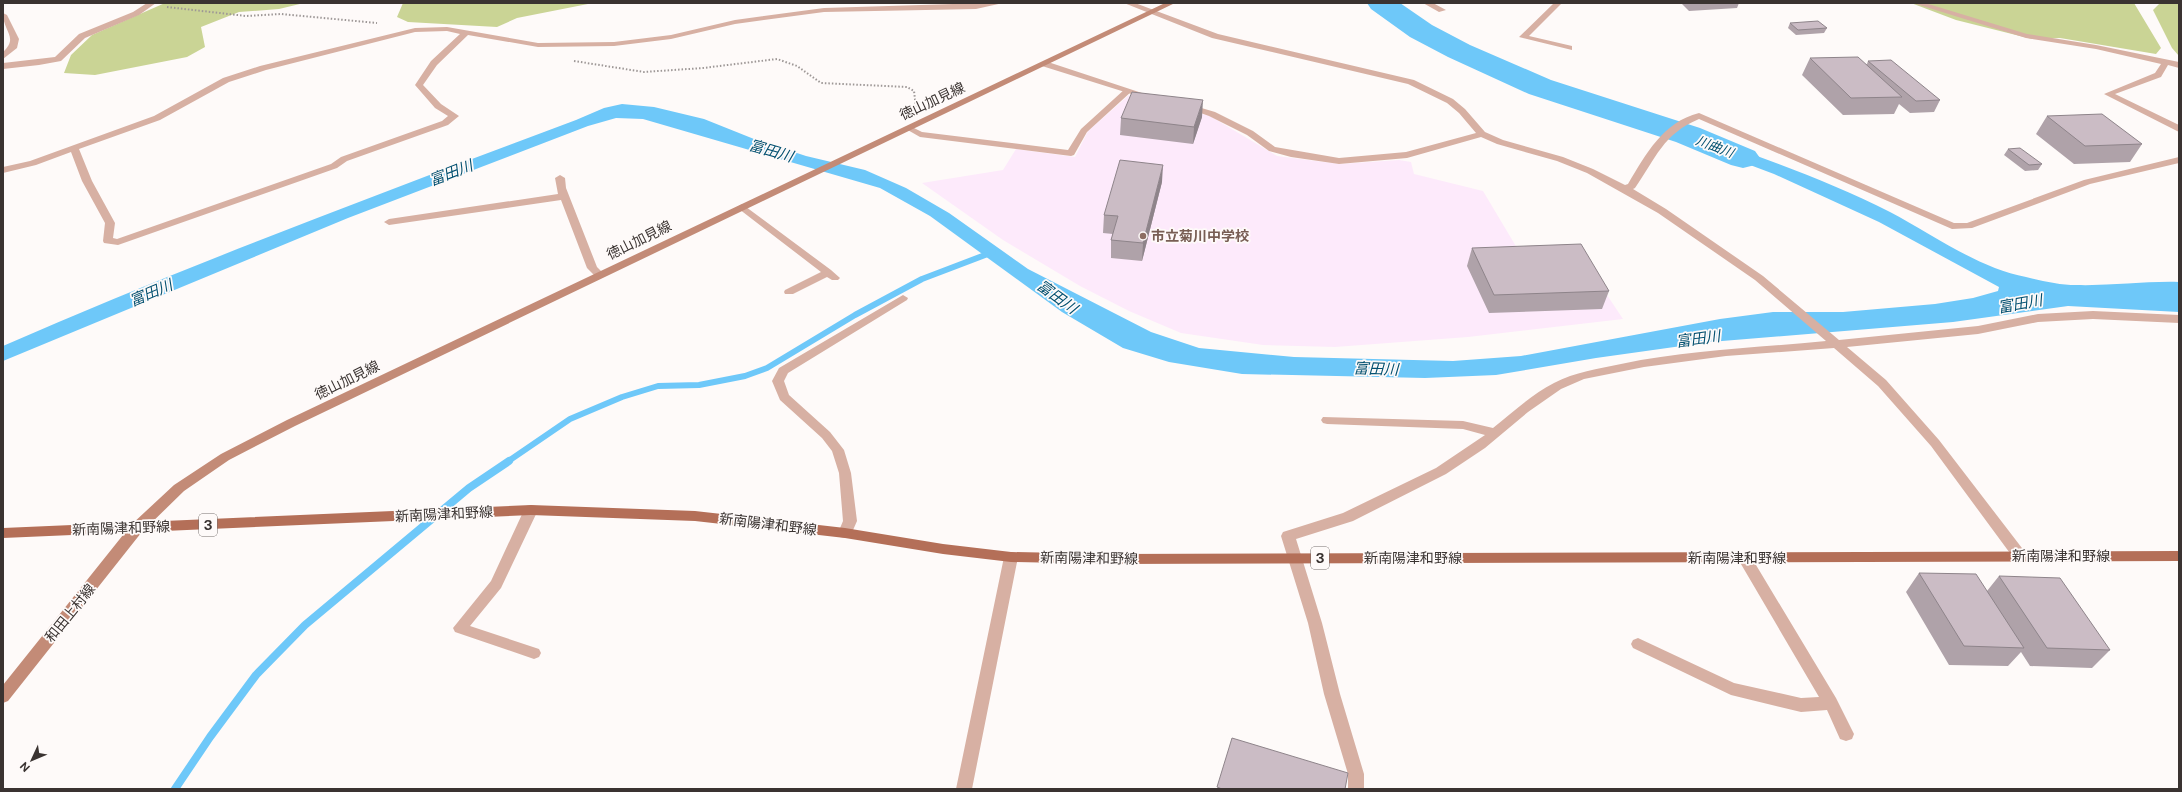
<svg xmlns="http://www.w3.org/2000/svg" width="2182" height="792" viewBox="0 0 2182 792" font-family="'Public Sans','Noto Sans JP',sans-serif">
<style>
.education{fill:#fdeafb}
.green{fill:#cad495}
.water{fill:#6ec8f9}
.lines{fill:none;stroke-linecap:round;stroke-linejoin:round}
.stream-far1{stroke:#6ec8f9;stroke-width:6}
.stream{stroke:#6ec8f9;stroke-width:8}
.river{fill:#6ec8f9;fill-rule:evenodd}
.path{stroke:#9d9796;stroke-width:2;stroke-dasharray:1.5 2;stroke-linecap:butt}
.lane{fill:#d7b0a3;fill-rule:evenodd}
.street{fill:#d7b0a3;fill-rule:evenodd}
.secondary{fill:#c38b77;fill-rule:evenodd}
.primary{fill:#b46f58;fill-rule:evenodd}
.wall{fill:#afa2a9}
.shaded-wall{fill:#8e848a}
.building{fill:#cbbcc5;stroke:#8e848a}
.education-dot{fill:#8d6e63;stroke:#fefaf9;stroke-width:1.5}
.labels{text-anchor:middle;stroke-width:3.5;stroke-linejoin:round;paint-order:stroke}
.far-water-label{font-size:13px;font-style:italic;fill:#035070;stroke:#fefaf9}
.shield{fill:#fefaf9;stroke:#756f6d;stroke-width:1}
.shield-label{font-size:13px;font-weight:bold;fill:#3a3331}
.street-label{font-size:14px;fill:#3a3331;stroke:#fefaf9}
.education-label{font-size:14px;font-weight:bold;fill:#785e54;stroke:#fefaf9;text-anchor:start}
.water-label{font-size:15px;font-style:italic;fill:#035070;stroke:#fefaf9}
</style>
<rect width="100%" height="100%" fill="#fefaf9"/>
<!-- education -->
<path class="education" d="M1129 95 1210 116 1277 156 1340 164 1399 160 1411 162 1414 174 1483 191 1517 248 1573 244 1623 319 1468 337 1335 347 1263 345 1181 333 1129 311 1080 286 1003 240 922 183 1003 170 1016 149 1075 157 1088 131Z"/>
<!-- green -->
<path class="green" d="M165 3H304L279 9 239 12 201 27 205 47 187 57 95 75 64 73 71 55 92 35Z
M403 3H593L517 18 497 27 408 22 397 17Z
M1911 3H2134L2161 48 2156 54 2060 38 2032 39 1956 20Z
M2160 3H2179V56L2172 48 2153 10Z"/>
<!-- water -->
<path class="water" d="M622 104 654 107 704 119 754 139 806 156 865 170 906 188 949 213 1028 269 1151 332 1199 348 1294 357 1453 361 1521 356 1720 319 1773 312H1843L1935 304 1973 298 1998 291 1999 287 1879 222 1774 174 1681 139 1691 133C1758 156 1827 180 1890 212 1932 234 1978 268 2026 277 2042 281 2060 285 2076 285 2110 286 2145 281 2179 282V312L2068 306 1953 322 1710 342 1596 358 1496 375 1425 378 1242 374 1169 362 1123 348 1062 312 930 216 880 188 643 119 616 118 588 126 348 218 3 361V346C191 264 384 192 576 120L604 108Z"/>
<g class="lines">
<!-- stream-far1 -->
<path class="stream-far1" d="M507 462 570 419 622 397 658 386 699 385 745 376 767 368 855 315 922 279 993 252"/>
<!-- stream -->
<path class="stream" d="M175 789 210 737 256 675 305 625 469 488 509 461"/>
<!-- river -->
<path class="river" d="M1367 3H1400L1432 25 1470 45 1551 80 1700 128 1755 151 1760 158 1755 165 1743 168 1731 165 1676 142 1529 94 1448 57 1410 37 1371 9Z"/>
<!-- path -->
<path class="path" d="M167 7 246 16 281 14 377 23
M574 61 644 72 703 68 777 59 797 66 821 83 907 87 914 91 916 108"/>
<!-- lane -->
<path class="lane" d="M1125 89 1132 91 1087 132 1074 155 1071 156 920 137 906 129 910 126 922 132 1068 150 1081 129Z
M742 204 831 270 840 278 838 280H832L827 277 793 294H785L784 292 785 290 821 272 739 209 737 207Z"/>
<!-- street -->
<path class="street" d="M147 3H156L139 15 85 38 61 61 39 65 3 69V63L55 57 79 34 133 12Z
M985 3H1003L976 9 824 12 735 24 671 39 614 46 538 47 468 35 437 65 423 85 441 104 459 116 448 125 347 161 337 168 118 245 104 243 103 241 105 223 82 181 71 152 36 165 3 173V167L30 161 154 116 223 78 260 66 415 28 447 27 538 43 614 42 671 35 735 20 824 8ZM447 31 460 34 431 61 415 85 435 108 448 116 442 121 341 157 331 164 117 239 113 238 115 223 92 181 79 149 160 120 229 82 266 70 415 32Z
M1124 3H1135L1218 34 1414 80 1453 99 1465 109 1485 132 1503 140 1563 157 1593 169 1625 185 1628 184C1646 154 1663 122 1699 113L1954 223H1967L2084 180 2179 157V163L2090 184 1972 228 1952 229 1699 119C1663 134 1656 158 1635 188L1633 189 1666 209 1763 276 1839 340 1978 326 2038 314 2093 311 2179 315V323L2093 319 2038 322 1978 334 1847 347 1886 380 1939 440 2025 552 2027 556 2025 560 2020 561 2015 560 1931 446 1878 386 1834 348 1726 356 1644 367 1584 379 1561 389 1528 412 1485 448 1446 474 1353 521 1296 539 1322 623 1340 694 1364 774V789H1348V774L1324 694 1308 623 1281 536 1283 532 1343 513 1436 468 1485 435 1463 429 1327 424 1323 423 1321 420 1323 417 1463 421 1493 428C1512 413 1532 394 1554 383 1575 372 1598 369 1621 364 1689 350 1757 348 1826 341L1755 280 1658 213 1587 173 1557 161 1497 144 1481 137 1407 158 1339 164 1291 157 1269 151 1247 135 1209 116 1184 107 1188 104 1215 112 1253 131 1275 147 1339 158 1406 152 1476 133 1459 113 1447 103 1408 84 1212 38Z
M1423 3H1433L1446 10 1439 12Z
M1554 3H1562L1529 36 1572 46V50L1519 37Z
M1913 3H1925L2027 34 2096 45 2179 62V68L2168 65 2161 77 2115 94 2179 125V132L2104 94 2155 73 2161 64 2096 49 2026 38Z
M3 13 7 15 19 39 17 48 3 59V52C19 37 3 32 3 13Z
M1042 62H1048L1151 96 1150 98H1144L1042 66Z
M560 175 565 178 566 188 597 267 605 275 604 277H596L587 268 561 200 389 225 384 222 389 219 558 194 555 178Z
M903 295 908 298 907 300 788 373 784 381 789 395 830 432 844 450 851 473 857 521 850 537 845 538 840 537 838 533 843 521 839 473 832 451 822 438 780 400 772 381 779 368Z
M531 505 536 506 538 510 501 588 470 626 539 649 541 653 539 657 534 659 455 632 453 628 491 581 524 510 526 506Z
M1011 552 1016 553 1018 557 972 789H956L1004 557 1006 553Z
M1745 554 1750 555 1836 698 1854 734 1852 739 1846 741 1840 739 1827 710 1801 712 1731 695 1633 648 1631 644 1633 640 1638 638 1734 683 1801 698 1819 697 1738 559 1740 555Z"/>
<!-- secondary -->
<path class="secondary" d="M1165 3H1175L295 426 229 460 184 491 141 533 8 701 3 703V685L131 525 174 485 221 454 287 420Z"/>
<!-- primary -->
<path class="primary" d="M531 505 695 511 845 528 943 544 1011 552 1112 554 2179 551V561L1112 564 1011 562 943 554 845 538 695 521 531 515 3 538V528Z"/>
</g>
<!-- wall -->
<path class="wall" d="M1681 3H1739L1737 8 1689 11Z
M1790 23 1827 28 1824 33 1796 35 1788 28Z
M1810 58 1867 64 1868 61 1940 100 1934 112 1910 113 1899 104 1894 114 1843 115 1802 75Z
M2047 116 2142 144 2130 162 2074 164 2036 134Z
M1202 117 1193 144 1120 135 1121 118Z
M2008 149 2042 164 2038 170 2025 171 2004 155Z
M1162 182 1142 261 1111 258V240L1113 234 1103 233 1104 215Z
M1472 248 1609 291 1602 309 1489 313 1467 266Z
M1919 573 1987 591 1999 576 2110 650 2092 668 2030 666 2021 652 2008 666 1949 665 1906 592Z"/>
<!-- shaded-wall -->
<path class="shaded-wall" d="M1203 100 1202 117 1193 144 1194 127Z
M1163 165 1162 182 1142 261 1143 243Z"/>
<!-- building -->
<path class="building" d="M1818 21 1827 28 1798 30 1790 23Z
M1858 57 1902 97 1851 98 1810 58Z
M1891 60 1940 100 1916 101 1868 61Z
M1132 92 1203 100 1194 127 1121 118Z
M2102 114 2142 144 2085 146 2047 116Z
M2020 148 2042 164 2029 165 2008 149Z
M1120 160 1163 165 1143 243 1111 240 1118 216 1104 215Z
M1581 244 1609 291 1494 295 1472 248Z
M1919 573 1976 574 2024 648 1964 646Z
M1999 576 2060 578 2110 650 2047 648Z
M1232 738 1348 773 1345 789H1222L1217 787Z"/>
<!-- markers -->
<circle class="education-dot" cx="1143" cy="236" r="4"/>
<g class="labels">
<!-- far-water labels -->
<g class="far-water-label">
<text transform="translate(1715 146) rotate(21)" y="5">川曲川</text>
</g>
<!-- shield labels -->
<g class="shield">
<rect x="199" y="514" width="18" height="22" rx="3"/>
<rect x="1311" y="547" width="18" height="22" rx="3"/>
</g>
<g class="shield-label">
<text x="208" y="530">3</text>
<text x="1320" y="563">3</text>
</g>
<!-- street labels -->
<g class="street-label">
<text transform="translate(932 101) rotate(-25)" y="5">徳山加見線</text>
<text transform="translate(639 240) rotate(-26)" y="5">徳山加見線</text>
<text transform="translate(347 380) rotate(-26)" y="5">徳山加見線</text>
<text transform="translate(444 514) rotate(-3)" y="5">新南陽津和野線</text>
<text transform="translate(768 524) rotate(7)" y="5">新南陽津和野線</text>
<text transform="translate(121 528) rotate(-2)" y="5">新南陽津和野線</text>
<text x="2061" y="561">新南陽津和野線</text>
<text transform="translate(1089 558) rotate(1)" y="5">新南陽津和野線</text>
<text x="1413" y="563">新南陽津和野線</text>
<text x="1737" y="563">新南陽津和野線</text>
<text transform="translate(70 613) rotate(-51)" y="5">和田上村線</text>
</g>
<!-- education labels -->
<g class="education-label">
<text x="1151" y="241">市立菊川中学校</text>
</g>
<!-- water labels -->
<g class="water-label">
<text transform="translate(771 151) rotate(16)" y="5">富田川</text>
<text transform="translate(451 173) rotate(-21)" y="5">富田川</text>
<text transform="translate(151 293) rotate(-23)" y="5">富田川</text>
<text transform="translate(1057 297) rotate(36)" y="5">富田川</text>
<text transform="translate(2020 304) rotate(-10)" y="5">富田川</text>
<text transform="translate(1698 339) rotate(-8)" y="5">富田川</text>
<text transform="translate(1376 369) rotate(2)" y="5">富田川</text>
</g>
</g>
<!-- border -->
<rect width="2182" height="792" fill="none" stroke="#3a3331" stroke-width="8"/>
<!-- north arrow -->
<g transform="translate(32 760) rotate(226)" stroke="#fefaf9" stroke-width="3" paint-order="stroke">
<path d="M0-3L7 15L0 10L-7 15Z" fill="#3a3331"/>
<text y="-6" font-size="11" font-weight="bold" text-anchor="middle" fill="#3a3331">N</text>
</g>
</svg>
